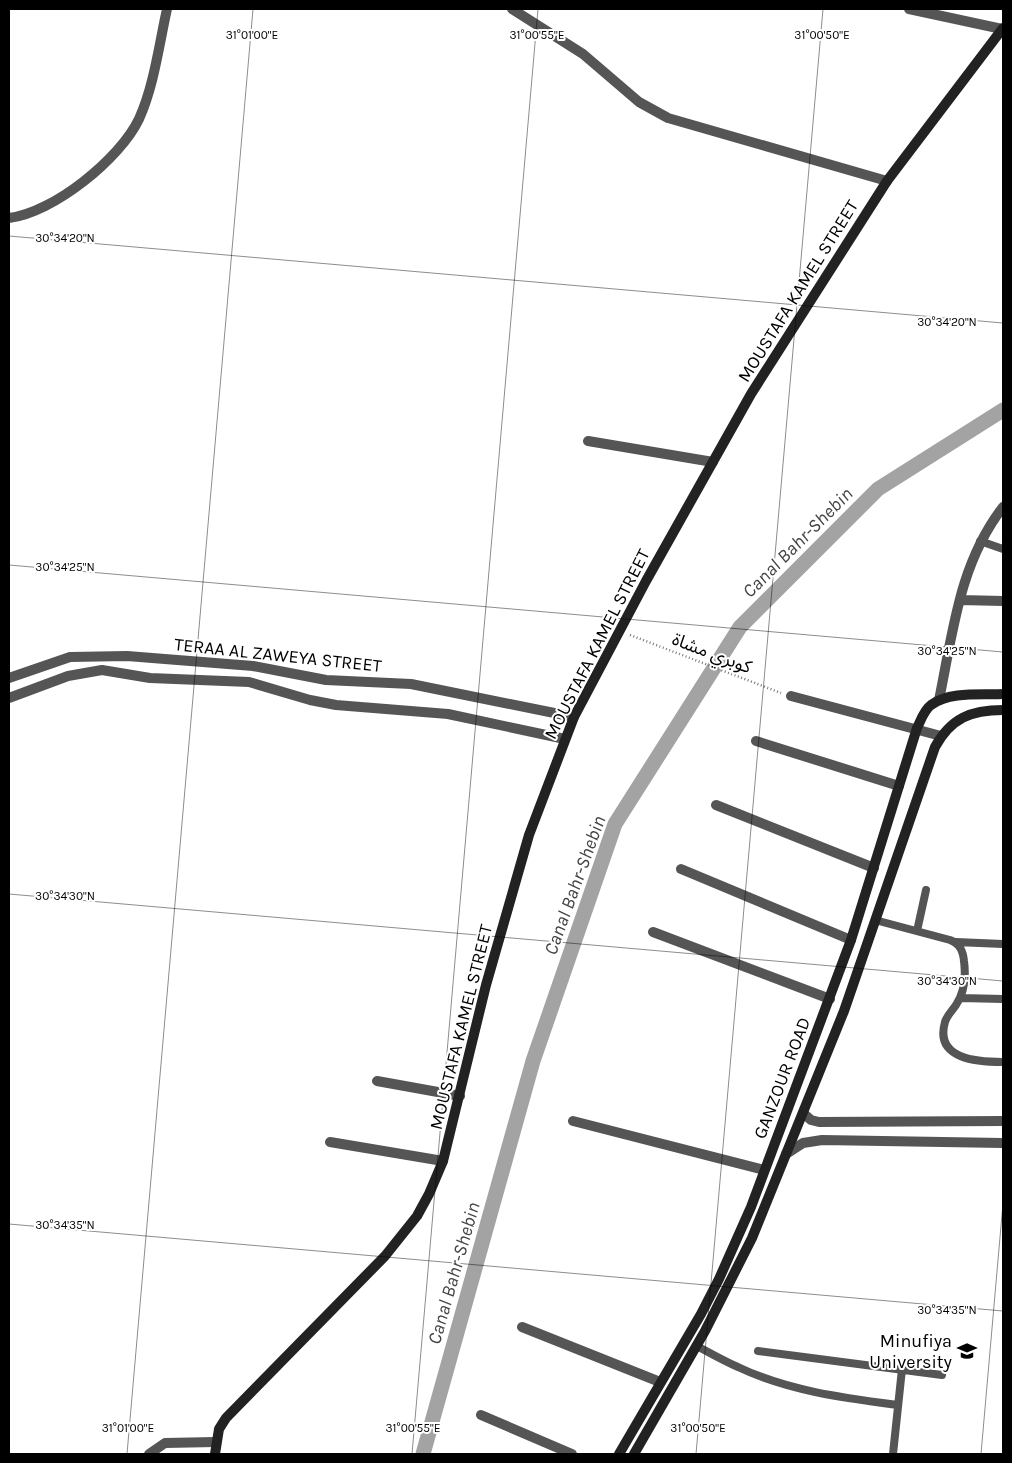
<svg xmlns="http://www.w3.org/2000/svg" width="1012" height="1463" viewBox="0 0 1012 1463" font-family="Karla,'Noto Sans Arabic',sans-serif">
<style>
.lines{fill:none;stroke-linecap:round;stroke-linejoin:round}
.canal{stroke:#a3a3a3;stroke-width:15}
.path{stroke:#777;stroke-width:2.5;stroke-dasharray:1 2.5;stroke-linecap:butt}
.service{stroke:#555;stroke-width:8}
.minor{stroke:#555;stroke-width:10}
.tertiary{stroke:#555;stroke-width:10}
.secondary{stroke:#222;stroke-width:10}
.ticks{fill:none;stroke:#000;stroke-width:1;stroke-opacity:0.45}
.labels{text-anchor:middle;stroke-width:4;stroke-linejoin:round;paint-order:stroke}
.street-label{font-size:18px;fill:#000;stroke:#fff}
.poi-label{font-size:18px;fill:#000;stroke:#fff;text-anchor:end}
.water-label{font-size:19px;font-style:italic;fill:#444;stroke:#fff}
.ticks-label{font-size:12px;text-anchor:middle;fill:#000;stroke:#fff;stroke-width:4;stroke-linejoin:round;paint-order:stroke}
</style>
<rect width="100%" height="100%" fill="#fff"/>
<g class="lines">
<!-- canal -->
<path class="canal" d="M423 1454 533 1061 615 824 740 627 878 489 1003 410"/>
<!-- path -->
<path class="path" d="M630 635 781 693"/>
<!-- service -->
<path class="service" d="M980 541 1003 549
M875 920 950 940C960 944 963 951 964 961 966 977 965 992 956 1005 952 1011 947 1015 945 1022 934 1060 979 1062 1003 1062
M917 931 926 890
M956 942 1003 944
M961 998 1003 999
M697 1346C710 1353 724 1361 738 1367 788 1391 844 1398 898 1405
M758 1351 942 1375
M893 1454 902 1369"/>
<!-- minor -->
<path class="minor" d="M512 9 583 54 639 102 668 118 887 181
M909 9 1002 29
M9 218C53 213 120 159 139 119 154 86 159 45 167 9
M588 441 713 462
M960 600 1003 601
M9 678 70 657 127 656 253 666 326 680 411 684 574 717
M791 696 941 736
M9 698 68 676 102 670 150 678 249 682 310 700 336 705 448 714 565 739
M939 700C953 632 959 564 1003 507
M756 741 899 786
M716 805 874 868
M681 869 851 940
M653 932 830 999
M377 1081 460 1096
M573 1121 764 1170
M330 1142 443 1161
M522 1327 660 1382
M481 1415 572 1454
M149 1454 165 1443 215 1442"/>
<!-- tertiary -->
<path class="tertiary" d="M803 1113 811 1120 819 1122 1003 1121
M786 1154 803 1143 822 1140 1003 1143"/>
<!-- secondary -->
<path class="secondary" d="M215 1454 219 1429 226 1418 385 1256 417 1216 429 1194 443 1161 486 985 529 835 574 717 646 581 751 394 887 181 1003 28
M619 1454 701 1314 719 1279 751 1207 851 940 917 728C921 720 924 710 931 705 949 691 982 695 1003 694
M634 1454 705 1331 752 1238 844 1011 935 747C951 718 971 710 1003 710"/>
</g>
<!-- ticks -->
<path class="ticks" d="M9 236 1003 323M9 565 1003 652M9 894 1003 981M9 1224 1003 1311M127 1454 253 9M412 1454 538 9M696 1454 823 9M981 1454 1003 1203"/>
<!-- icons -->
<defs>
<symbol id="university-bare" viewBox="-9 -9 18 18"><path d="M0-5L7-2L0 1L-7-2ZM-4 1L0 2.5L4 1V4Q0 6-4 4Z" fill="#000" stroke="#fff" stroke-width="2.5" paint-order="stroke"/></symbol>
</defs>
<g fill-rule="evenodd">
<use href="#university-bare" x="953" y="1337" width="28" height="28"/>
</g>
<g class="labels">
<!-- street labels -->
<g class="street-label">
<text transform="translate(798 291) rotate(-58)" y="6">MOUSTAFA KAMEL STREET</text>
<text transform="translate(597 644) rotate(-63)" y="6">MOUSTAFA KAMEL STREET</text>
<text transform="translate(712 653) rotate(21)" y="6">كوبري مشاة</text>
<text transform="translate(278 655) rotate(6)" y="6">TERAA AL ZAWEYA STREET</text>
<text transform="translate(461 1027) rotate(-76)" y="6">MOUSTAFA KAMEL STREET</text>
<text transform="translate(782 1078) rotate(-69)" y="6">GANZOUR ROAD</text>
</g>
<!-- poi labels -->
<g class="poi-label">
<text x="952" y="1347">Minufiya<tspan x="952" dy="21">University</tspan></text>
</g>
<!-- water labels -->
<g class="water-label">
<text transform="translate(797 542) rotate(-45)" y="7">Canal Bahr-Shebin</text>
<text transform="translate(574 885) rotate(-70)" y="7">Canal Bahr-Shebin</text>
<text transform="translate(453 1273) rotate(-74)" y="7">Canal Bahr-Shebin</text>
</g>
</g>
<g class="ticks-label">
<text x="252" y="39">31°01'00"E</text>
<text x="537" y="39">31°00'55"E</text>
<text x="822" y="39">31°00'50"E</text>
<text x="65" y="242">30°34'20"N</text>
<text x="947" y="326">30°34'20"N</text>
<text x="65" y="571">30°34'25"N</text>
<text x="947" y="655">30°34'25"N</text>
<text x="65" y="900">30°34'30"N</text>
<text x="947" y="985">30°34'30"N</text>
<text x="65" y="1229">30°34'35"N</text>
<text x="947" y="1314">30°34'35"N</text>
<text x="128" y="1432">31°01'00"E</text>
<text x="413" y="1432">31°00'55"E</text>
<text x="698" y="1432">31°00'50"E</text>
</g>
<!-- border -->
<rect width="1012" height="1463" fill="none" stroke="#000000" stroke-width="20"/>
</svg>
